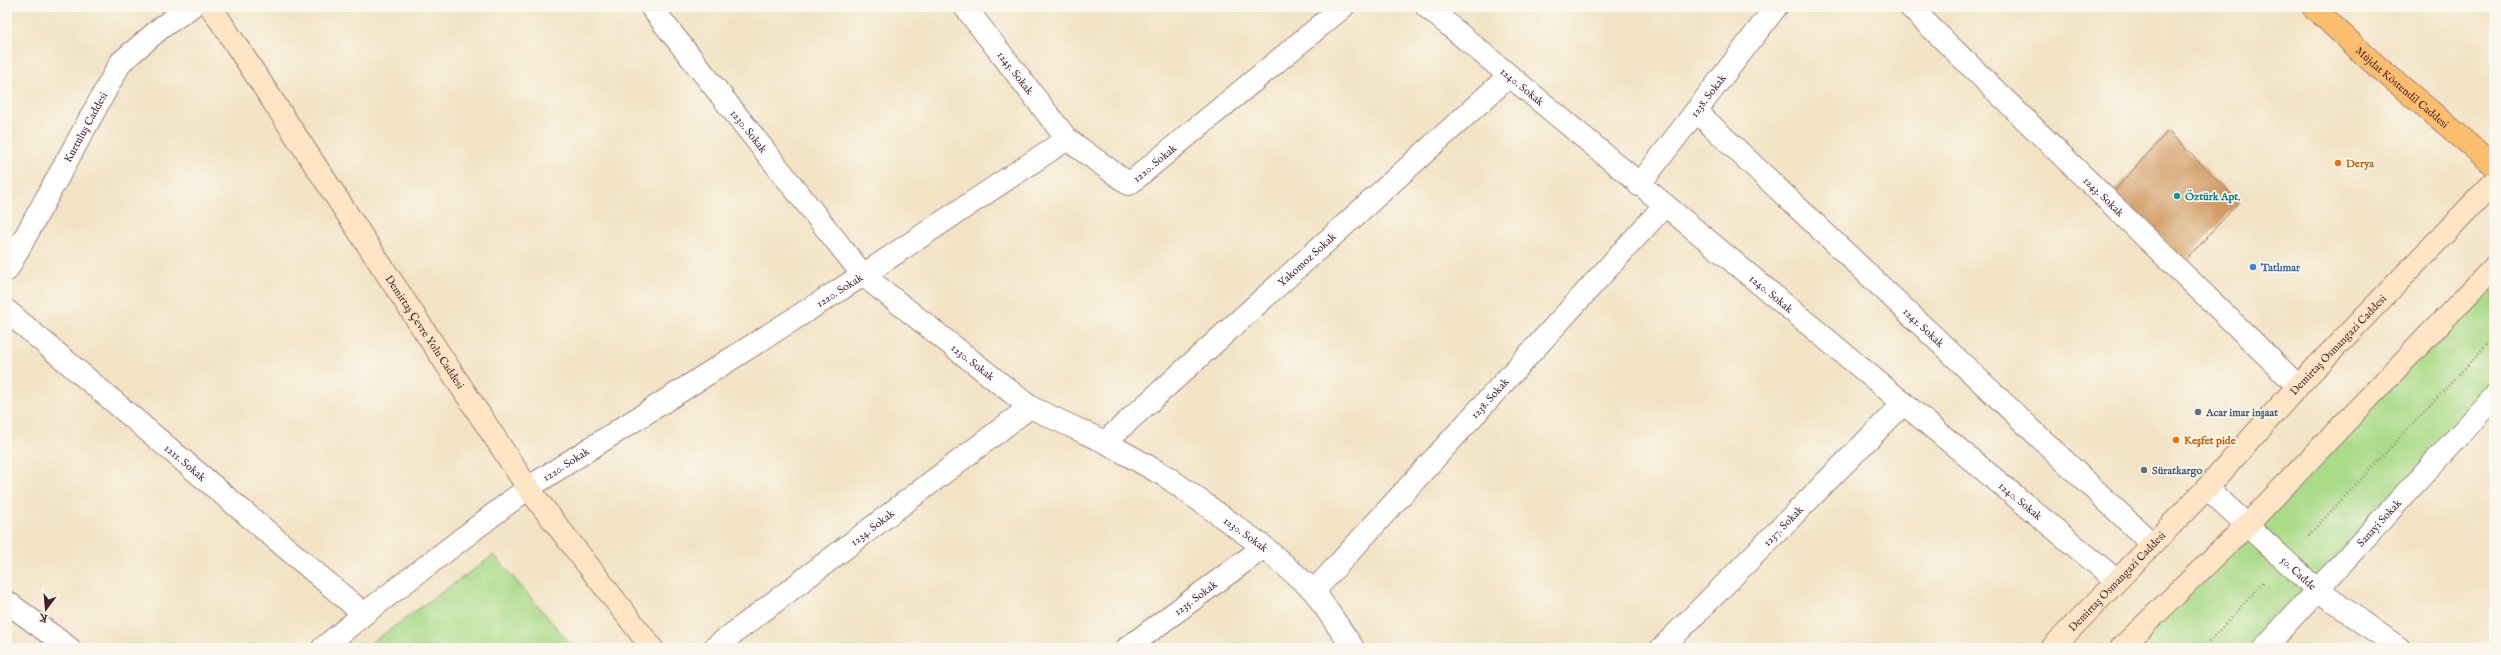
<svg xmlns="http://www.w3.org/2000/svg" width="2501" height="655" viewBox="0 0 2501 655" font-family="'IM FELL English',serif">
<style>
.green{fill:#aadb89;stroke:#7a7d5a}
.building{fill:#d19b63}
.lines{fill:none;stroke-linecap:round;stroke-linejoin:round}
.minor-casing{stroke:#9e8178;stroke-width:24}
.secondary-casing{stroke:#9e8178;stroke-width:24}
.primary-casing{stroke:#9e8178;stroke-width:24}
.path{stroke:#9e8178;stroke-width:2.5;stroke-dasharray:1 3;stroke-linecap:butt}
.minor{stroke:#fff;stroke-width:22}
.secondary{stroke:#fde5c5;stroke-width:22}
.primary{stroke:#fbbe6e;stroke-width:22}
.food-dot{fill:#e8710a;stroke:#fbf7ec;stroke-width:1.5}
.culture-dot{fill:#0f9aa8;stroke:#fbf7ec;stroke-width:1.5}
.shop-dot{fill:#3f7fe0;stroke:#fbf7ec;stroke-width:1.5}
.service-dot{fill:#5c6f8a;stroke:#fbf7ec;stroke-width:1.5}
.labels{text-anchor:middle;stroke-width:3.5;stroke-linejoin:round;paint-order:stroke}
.street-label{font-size:11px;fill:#4a1f2b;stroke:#fbf7ec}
.food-label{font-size:11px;font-weight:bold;fill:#c56008;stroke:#fbf7ec;text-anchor:start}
.culture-label{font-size:11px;font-weight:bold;fill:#0d838f;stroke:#fbf7ec;text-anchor:start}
.shop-label{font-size:11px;font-weight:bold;fill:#366cbe;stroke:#fbf7ec;text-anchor:start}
.service-label{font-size:11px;font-weight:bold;fill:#4e5e75;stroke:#fbf7ec;text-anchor:start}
</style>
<rect width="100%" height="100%" fill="#fbf7ec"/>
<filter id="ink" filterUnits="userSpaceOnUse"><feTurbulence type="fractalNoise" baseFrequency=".025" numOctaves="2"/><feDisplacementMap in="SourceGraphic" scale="8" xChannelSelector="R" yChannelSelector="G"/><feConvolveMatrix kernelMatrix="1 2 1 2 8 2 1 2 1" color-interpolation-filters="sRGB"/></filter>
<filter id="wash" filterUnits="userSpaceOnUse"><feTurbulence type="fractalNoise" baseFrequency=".012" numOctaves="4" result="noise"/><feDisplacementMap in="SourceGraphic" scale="16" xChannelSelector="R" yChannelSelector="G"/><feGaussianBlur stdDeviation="0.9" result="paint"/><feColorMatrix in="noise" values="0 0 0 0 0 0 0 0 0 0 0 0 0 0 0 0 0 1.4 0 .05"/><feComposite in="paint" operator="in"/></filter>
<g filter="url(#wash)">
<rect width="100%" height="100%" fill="#f2e3c5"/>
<!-- green -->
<path class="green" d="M2494 268V397L2264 648H2125Z
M494 555 574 648H364Z"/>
<g id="blocks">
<!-- building -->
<path class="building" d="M2168 131 2239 202 2185 261 2114 191Z"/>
</g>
</g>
<g filter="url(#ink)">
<use href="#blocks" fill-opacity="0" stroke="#9e8178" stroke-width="1"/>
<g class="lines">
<defs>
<g id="minor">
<path id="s1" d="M651 7 863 275 1030 407 1105 442 1167 477 1264 547 1314 591 1353 648"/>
<path id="s2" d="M965 7 1067 139"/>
<path id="s3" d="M1427 7 2116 580"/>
<path id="s4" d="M1910 7 2298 386"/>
<path id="s5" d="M1696 111 2152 544"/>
<path id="s6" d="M1639 185 1776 7"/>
<path id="s7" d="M7 270 121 62 162 27 191 7"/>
<path id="s8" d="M7 311 364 614"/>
<path id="s9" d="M1105 442 1508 77"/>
<path id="s10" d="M2207 488 2316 589 2399 648"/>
<path id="s11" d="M1314 591 1665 205"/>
<path d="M7 602 69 648"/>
<path id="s12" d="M323 648 364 614 528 488 863 275 1067 139 1129 184 1343 7"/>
<path id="s13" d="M714 648 1030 407"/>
<path id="s14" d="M1127 648 1264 547"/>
<path id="s15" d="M1662 648 1904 403"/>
<path id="s16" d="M2264 648 2494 397"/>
</g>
<g id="secondary">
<path id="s17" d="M211 7 528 488 652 648"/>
<path id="s18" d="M2052 648 2207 488 2298 386 2494 182"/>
<path d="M2121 648 2246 526 2494 267"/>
</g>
<g id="primary">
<path id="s19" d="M2313 7 2371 61 2494 165"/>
</g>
</defs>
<!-- minor casing -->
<use href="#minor" class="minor-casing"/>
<!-- secondary casing -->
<use href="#secondary" class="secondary-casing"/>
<!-- primary casing -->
<use href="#primary" class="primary-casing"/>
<!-- path -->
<path class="path" d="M2306 538 2494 337
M2203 648 2265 581"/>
<!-- minor -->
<use href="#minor" class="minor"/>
<!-- secondary -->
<use href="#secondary" class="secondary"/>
<!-- primary -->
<use href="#primary" class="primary"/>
</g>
</g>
<!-- markers -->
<g class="food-dot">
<circle cx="2338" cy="163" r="4"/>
<circle cx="2176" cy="440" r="4"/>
</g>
<circle class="culture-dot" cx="2177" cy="196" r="4"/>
<circle class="shop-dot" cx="2253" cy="267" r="4"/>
<g class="service-dot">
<circle cx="2198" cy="412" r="4"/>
<circle cx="2144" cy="470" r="4"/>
</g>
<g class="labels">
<!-- street labels -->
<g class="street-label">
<text dy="4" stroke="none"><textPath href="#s2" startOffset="83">1245. Sokak</textPath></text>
<text dy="4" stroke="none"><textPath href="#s3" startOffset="124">1240. Sokak</textPath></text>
<text dy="4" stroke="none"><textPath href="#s19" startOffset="120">Müjdat Köstendil Caddesi</textPath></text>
<text dy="4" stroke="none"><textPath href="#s6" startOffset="113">1238. Sokak</textPath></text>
<text dy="4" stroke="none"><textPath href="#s7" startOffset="163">Kurtuluş Caddesi</textPath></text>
<text dy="4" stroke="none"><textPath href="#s1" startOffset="158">1230. Sokak</textPath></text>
<text dy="4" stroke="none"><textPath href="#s12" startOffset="1012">1220. Sokak</textPath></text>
<text dy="4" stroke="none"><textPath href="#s4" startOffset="271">1243. Sokak</textPath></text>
<text dy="4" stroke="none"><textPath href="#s9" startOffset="272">Yakomoz Sokak</textPath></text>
<text dy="4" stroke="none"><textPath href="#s12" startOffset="629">1220. Sokak</textPath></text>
<text dy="4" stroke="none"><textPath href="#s3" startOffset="448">1240. Sokak</textPath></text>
<text dy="4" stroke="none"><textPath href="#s5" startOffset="314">1241. Sokak</textPath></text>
<text dy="4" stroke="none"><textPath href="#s17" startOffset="389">Demirtaş Çevre Yolu Caddesi</textPath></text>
<text dy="4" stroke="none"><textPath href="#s18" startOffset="417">Demirtaş Osmangazi Caddesi</textPath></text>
<text dy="4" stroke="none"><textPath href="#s1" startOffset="482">1230. Sokak</textPath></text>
<text dy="4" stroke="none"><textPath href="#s11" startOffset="261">1238. Sokak</textPath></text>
<text dy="4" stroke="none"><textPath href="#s8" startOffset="234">1211. Sokak</textPath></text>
<text dy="4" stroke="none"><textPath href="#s12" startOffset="305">1220. Sokak</textPath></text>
<text dy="4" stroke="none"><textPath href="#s3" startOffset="772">1240. Sokak</textPath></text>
<text dy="4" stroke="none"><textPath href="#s16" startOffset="170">Sanayi Sokak</textPath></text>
<text dy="4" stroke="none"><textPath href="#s15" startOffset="172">1237. Sokak</textPath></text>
<text dy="4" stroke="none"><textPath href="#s13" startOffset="199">1234. Sokak</textPath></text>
<text dy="4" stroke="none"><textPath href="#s1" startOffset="806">1230. Sokak</textPath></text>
<text dy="4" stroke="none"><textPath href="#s10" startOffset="125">50. Cadde</textPath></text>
<text dy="4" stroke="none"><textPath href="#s18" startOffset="93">Demirtaş Osmangazi Caddesi</textPath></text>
<text dy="4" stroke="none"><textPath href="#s14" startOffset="85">1235. Sokak</textPath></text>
</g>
<!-- food labels -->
<g class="food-label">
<text x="2346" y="167">Derya</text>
<text x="2184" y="444">Keşfet pide</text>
</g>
<!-- culture labels -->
<g class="culture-label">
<text x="2185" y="200">Öztürk Apt.</text>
</g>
<!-- shop labels -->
<g class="shop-label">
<text x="2261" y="271">Tatlımar</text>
</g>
<!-- service labels -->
<g class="service-label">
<text x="2206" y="416">Acar imar inşaat</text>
<text x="2152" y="474">Süratkargo</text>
</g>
</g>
<!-- margin -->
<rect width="2501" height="655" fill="none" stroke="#fbf7ec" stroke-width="24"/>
<!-- north arrow -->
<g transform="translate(46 609) rotate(196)" stroke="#fbf7ec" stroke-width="3" paint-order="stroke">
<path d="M0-3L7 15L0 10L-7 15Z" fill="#4a1f2b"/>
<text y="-6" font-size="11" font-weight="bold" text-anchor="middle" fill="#4a1f2b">K</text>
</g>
</svg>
